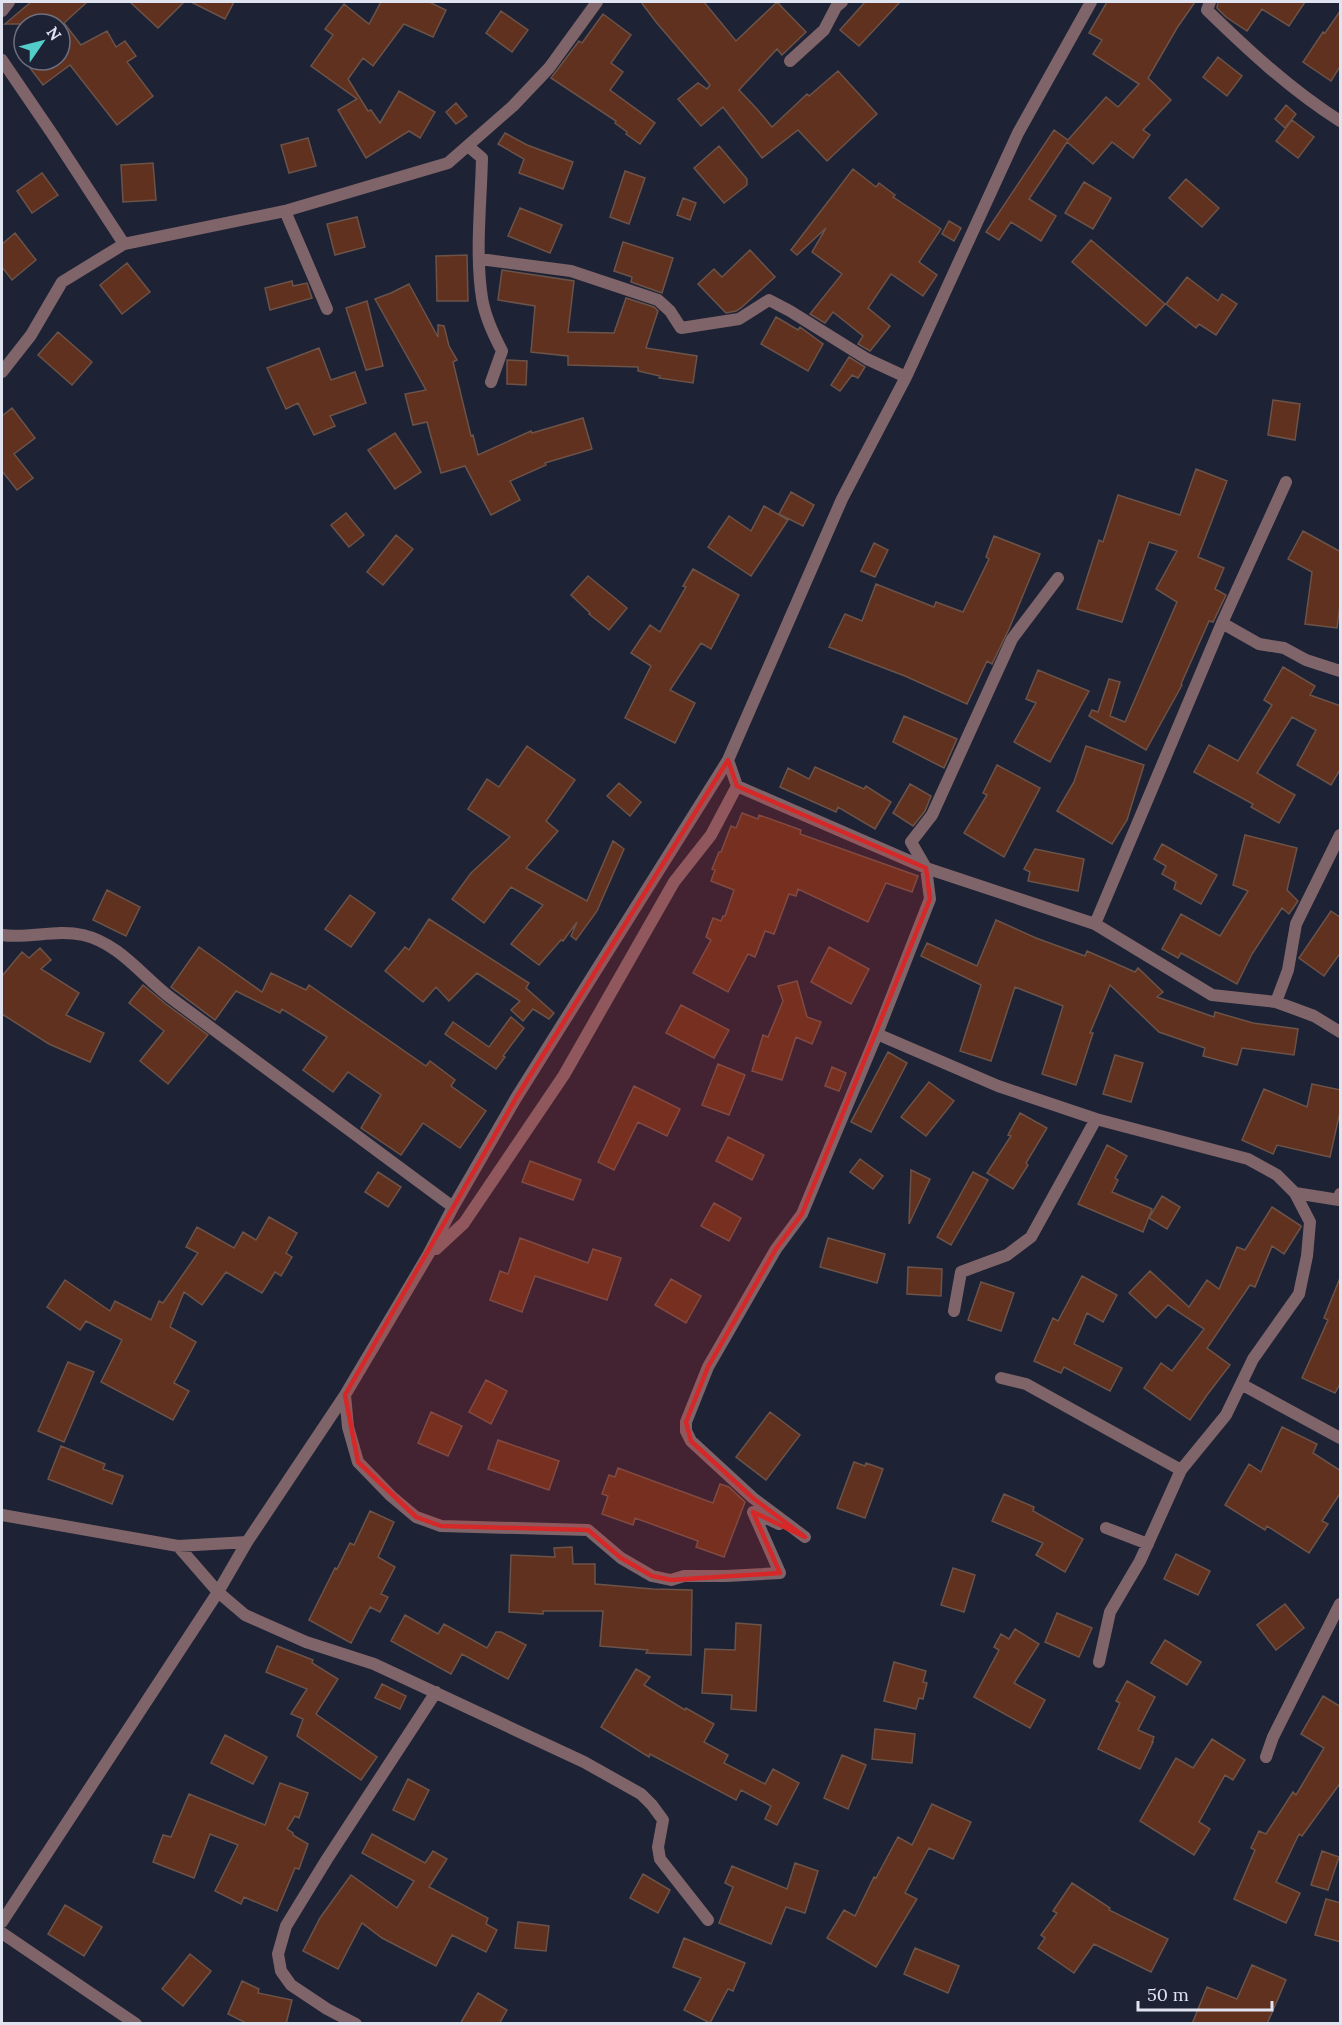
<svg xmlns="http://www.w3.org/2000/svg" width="1342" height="2025" viewBox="0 0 1342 2025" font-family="Lora,serif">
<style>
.building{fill:#60311e;stroke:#6b5349;stroke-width:1.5}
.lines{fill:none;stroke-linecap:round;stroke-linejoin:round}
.street{stroke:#7f6569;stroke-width:12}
.marked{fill:#d62828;fill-opacity:0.2;stroke:#d62828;stroke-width:4.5;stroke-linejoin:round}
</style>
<rect width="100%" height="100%" fill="#1e2235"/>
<!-- building -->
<path class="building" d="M31 2H87L64 23 81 45 107 31 116 47 125 41 136 56 127 62 153 96 117 125 70 65 43 85 24 60H60V24H5Z
M130 2H184L158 28Z
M191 2H234L225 19Z
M381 2H429L446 10 433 37 404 24 373 66 363 58 348 79 368 111 371 110 380 123 399 91 435 112 420 138 409 131 366 158 338 110 357 99 311 66 333 35 325 29 344 4 369 24Z
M641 2H704L736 41 777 2 806 32 782 55 777 49 739 90 757 109 772 127 807 94 809 96 838 71 877 114 827 161 798 130 762 158 723 107 701 126 678 99 698 83 707 89 710 85 656 22Z
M865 2H900L859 46 840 30Z
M1107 2H1195L1177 28 1148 78 1171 100 1143 130 1150 135 1133 158 1112 142 1093 164 1067 142 1029 199 1056 216 1041 241 1011 222 999 240 986 232 1054 130 1068 140 1106 97 1118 107 1139 84 1093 54 1102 40 1089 33Z
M1218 2H1305L1289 26 1262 9 1247 31 1226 17 1217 8Z
M1341 10V65L1331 81 1303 62 1323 32 1325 33Z
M501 11 528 30 512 52 486 33Z
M603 14 631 35 611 63 623 72 610 90 655 123 640 144 626 134 627 132 615 123 616 121 551 78 579 41 582 43Z
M1218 57 1242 76 1227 96 1203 77Z
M456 103 467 116 456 124 446 112Z
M1286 105 1296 114 1285 128 1275 119Z
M1292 120 1314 137 1298 158 1276 141Z
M505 133 527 145 573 162 563 189 519 173 524 159 498 144Z
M308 138 316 166 289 173 281 145Z
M719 146 747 179V185L724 203 694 168Z
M153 163 156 200 123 202 121 165Z
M853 169 876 187 879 183 895 195 893 197 941 229 919 262 937 275 923 296 891 274 868 308 890 326 870 351 858 344 863 336 833 312 825 323 810 314 842 274 812 252 826 228 797 255 791 250Z
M625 171 645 178 629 224 610 217Z
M42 173 58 195 32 213 17 191Z
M1186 179 1219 208 1202 227 1169 198Z
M1084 182 1111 198 1093 229 1065 213Z
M683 198 696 203 690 220 677 215Z
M520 208 562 225 550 253 508 236Z
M357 217 365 247 335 255 327 224Z
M949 221 961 228 954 241 942 234Z
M15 233 36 260 12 280 2 267V244Z
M1091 240 1165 304 1146 326 1072 262Z
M623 242 673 258 662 293 631 282 632 277 614 271Z
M750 250 775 277 741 308 736 311 726 313 698 284 714 269 722 277Z
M467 255 468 301H437L436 256Z
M127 263 150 292 122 314 100 285Z
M502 270 574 281 568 332 614 333 626 298 654 307 658 311 646 348 697 356 693 383 659 378 660 376 638 371V367L568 365V356L531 352 535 306 498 300Z
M1187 277 1218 301 1222 294 1237 304 1216 335 1199 324 1196 328 1166 304Z
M292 281 293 286 307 283 312 298 270 310 265 288Z
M409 284 438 337V325L444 326 449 346 457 360 453 362 471 436 473 435 478 455 531 431 532 433 583 418 592 449 545 463 546 465 510 481 520 500 491 515 465 466 441 473 427 422 413 425 405 394 426 390 375 299 391 293Z
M367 301 383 366 366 370 346 308Z
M776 317 798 330 800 327 823 344 808 371 761 344Z
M58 332 92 362 72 385 38 355Z
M319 348 331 380 355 372 366 403 330 416 335 426 314 435 298 403 286 409 267 368Z
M849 357 865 367 858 378 852 375 840 391 831 385Z
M507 360 527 361 526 385 507 384Z
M1273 400 1300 404 1295 440 1268 435Z
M12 408 35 438 14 454 33 478 17 490 2 471V416Z
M395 433 421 472 395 489 368 450Z
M1196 469 1227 481 1198 557 1224 568 1215 589 1226 595 1213 622 1209 621 1181 684 1182 685 1146 750 1089 716 1092 710 1098 712 1109 679 1120 682 1110 716 1125 722 1177 602 1156 589 1177 551 1149 542 1122 622 1077 609 1099 540 1103 542 1118 495 1180 515Z
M791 492 814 505 803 526 779 514Z
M764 506 788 520 751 576 708 547 729 516 751 531Z
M346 513 364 535 349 547 331 525Z
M1303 531 1341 552V596L1337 628 1305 624 1312 572 1288 559Z
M396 535 413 549 383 585 367 572Z
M994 536 1040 554 1009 629 992 664 987 661 967 704 905 676 829 647 845 614 862 621 876 584 934 607 936 602 963 612 989 559 986 557Z
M874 543 888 550 875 577 861 571Z
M693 569 739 595 711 649 701 643 670 690 695 703 675 743 625 718 651 666 631 653 650 625 660 632 686 587 683 586Z
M588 576 627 608 609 630 589 614 590 613 571 595Z
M1283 667 1315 686 1310 695 1341 706V768L1331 785 1297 765 1316 730 1292 717 1257 773 1295 795 1279 823 1251 807 1253 804 1194 772 1209 745 1238 761 1272 705 1264 700Z
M1038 670 1089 691 1050 762 1014 742 1036 703 1026 699Z
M904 716 957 739 944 768 893 742Z
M527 746 575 780 546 821 558 831 526 868 587 901 613 841 624 849 597 911 576 940 571 936 577 922 563 941 561 940 539 965 511 944 543 905 511 887 484 923 452 899 471 873 510 837 468 809 487 779 499 787Z
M1086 746 1144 765 1127 820 1112 844 1057 811 1074 782Z
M997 765 1040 788 1004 857 964 833 987 795 983 793Z
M815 767 864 789 866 786 891 802 875 829 838 807 836 812 780 787 788 768 809 779Z
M619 783 641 802 630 816 607 796Z
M910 784 931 796 925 811 913 826 893 813Z
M742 813 758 819 759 815 801 830 800 834 918 876 912 892 886 883 868 922 798 889 796 896 789 894 774 934 765 931 755 957 748 954 728 992 693 973 711 940 706 937 713 918 721 921 723 916H725L734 890 711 881 715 870 712 869 719 852H721L731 826 736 828Z
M1245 835 1297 848 1287 890 1298 901 1289 914 1282 908 1252 954 1237 984 1181 953 1178 958 1162 949 1181 914 1220 936 1248 891 1233 885Z
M1162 844 1217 875 1201 904 1174 889 1176 882 1162 874 1166 866 1154 859Z
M1035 849 1084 859 1078 891 1028 881 1030 872 1024 869Z
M107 890 140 907 126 936 93 920Z
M350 895 375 913 351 947 325 929Z
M1331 911 1341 918V952L1324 976 1299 958Z
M429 919 529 983 526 988 554 1013 549 1019 533 1009 523 1021 511 1010 520 1001 477 973 449 1001 436 987 423 1002 385 971 405 947 409 950Z
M996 920 1036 938 1085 956 1087 951 1135 972 1138 968 1163 992 1157 997 1214 1017 1215 1012 1253 1023 1298 1029 1294 1055 1242 1048 1237 1065 1203 1056 1205 1048 1159 1032 1110 985 1090 1033H1093L1076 1085 1042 1074 1063 1006 1015 987 991 1061 960 1051 981 985 921 956 927 943 977 966Z
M199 947 262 992 271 973 306 990 309 985 426 1066 430 1061 455 1080 451 1086 486 1111 460 1148 423 1123 401 1155 361 1128 381 1095 348 1072 333 1092 303 1070 327 1037 282 1009 280 1013 236 991 215 1020 171 987Z
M829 947 869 969 851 1004 811 982Z
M40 948 51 960 41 969 79 993 66 1015 104 1033 90 1062 49 1044 2 1014V976L22 952 29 958Z
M797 981 807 1017 821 1022 812 1044 796 1037 782 1080 752 1071 763 1035 768 1037 783 1001 778 986Z
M143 985 166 1004 208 1035 168 1084 140 1061 164 1031 129 1003Z
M681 1005 729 1030 714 1058 666 1033Z
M511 1017 524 1028 503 1056 505 1057 496 1069 445 1034 453 1022 489 1047Z
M888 1052 907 1063 871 1132 851 1122Z
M1115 1055 1143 1063 1131 1102 1103 1094Z
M718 1064 745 1075 729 1115 702 1105Z
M832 1067 846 1073 839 1091 825 1086Z
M929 1082 954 1101 926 1136 901 1117Z
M1312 1084 1341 1090V1107L1330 1157 1277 1145 1273 1154 1242 1140 1264 1089 1307 1107Z
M634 1086 680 1109 667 1136 638 1122 614 1170 598 1162Z
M1020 1113 1047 1128 1026 1163 1028 1165 1013 1189 987 1173 1011 1136 1008 1135Z
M728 1137 764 1155 752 1180 716 1161Z
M1107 1145 1127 1156 1115 1178 1118 1180 1112 1192 1152 1209 1143 1232 1078 1204Z
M860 1159 883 1176 873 1189 850 1172Z
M530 1161 581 1180 573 1200 522 1182Z
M911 1170 930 1179 909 1224Z
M378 1172 401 1187 388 1207 365 1192Z
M973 1172 988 1180 951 1245 937 1237Z
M1162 1196 1180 1207 1167 1229 1149 1218Z
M714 1203 741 1218 729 1241 701 1226Z
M1272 1207 1301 1226V1227L1284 1254 1272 1246 1255 1287 1250 1285 1207 1348 1230 1365 1207 1395 1190 1420 1144 1388 1161 1363 1172 1371 1204 1329 1168 1305 1156 1318 1129 1293 1150 1271 1189 1307 1207 1280 1219 1289 1237 1247 1245 1250Z
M269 1217 297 1233 286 1253 292 1257 281 1276 275 1272 262 1293 226 1272 202 1305 184 1292 170 1327 196 1342 174 1383 189 1391 173 1420 101 1382 122 1340 86 1321 80 1330 47 1307 65 1280 110 1311 115 1301 151 1320 159 1301 163 1303 198 1253 186 1247 197 1227 234 1248 243 1232 256 1240Z
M520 1238 588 1263 593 1249 621 1258 607 1300 535 1276 522 1312 490 1300 500 1271 508 1274Z
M828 1238 885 1254 877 1283 820 1267Z
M908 1267 942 1269 941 1296 907 1294Z
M1082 1276 1117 1295 1103 1322 1087 1313 1074 1344 1122 1368 1110 1391 1064 1367 1061 1373 1034 1361 1053 1318 1058 1321Z
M1340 1278 1341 1382 1335 1393 1302 1378 1328 1320 1324 1318Z
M671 1279 701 1296 686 1323 655 1305Z
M981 1282 1014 1293 1001 1331 968 1320Z
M68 1362 94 1372 64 1442 38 1431Z
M486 1380 507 1391 491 1424 469 1412Z
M431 1412 462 1426 448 1456 418 1443Z
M770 1412 800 1435 766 1480 736 1457Z
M1282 1427 1317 1444 1313 1453 1341 1471V1492L1322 1521 1328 1524 1309 1553 1267 1526 1265 1530 1225 1505 1249 1464 1261 1472Z
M498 1440 559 1461 549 1490 488 1469Z
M61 1446 105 1464 103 1469 123 1476 112 1504 48 1479Z
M854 1462 865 1466 866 1463 883 1469 865 1518 837 1508Z
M618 1468 713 1503 720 1484 729 1487 745 1502 724 1557 696 1547 698 1541 635 1518 633 1525 602 1514 608 1496 602 1494 609 1475 615 1477Z
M1004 1494 1034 1507 1033 1511 1083 1539 1065 1572 1036 1555 1043 1543 992 1521Z
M370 1511 394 1522 378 1557 395 1567 381 1594 388 1597 380 1612 370 1607 351 1643 309 1620 335 1568 337 1569 350 1543 354 1545Z
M572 1547 573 1564H595V1584L653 1589 692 1590 691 1655 646 1653 648 1650 600 1646 603 1611H543V1614L509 1612 511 1555 555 1557 554 1548Z
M1176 1554 1210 1571 1198 1595 1164 1579Z
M953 1568 975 1575 964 1612 941 1605Z
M1285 1604 1304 1628 1276 1650 1257 1625Z
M1057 1613 1092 1628 1079 1657 1045 1642Z
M405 1615 438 1634 444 1624 487 1648 496 1632H501L526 1645 508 1679 462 1654 451 1674 391 1641Z
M736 1623 761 1625 756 1711 731 1709 732 1695 702 1693 705 1649 735 1650Z
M1015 1629 1039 1644 1014 1683 1045 1700 1030 1728 974 1697 999 1650 994 1647 1001 1634 1009 1639Z
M1165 1640 1201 1662 1187 1685 1151 1663Z
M277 1646 313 1660 312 1663 338 1679 316 1714 377 1757 361 1780 297 1736 303 1719 291 1714 307 1689 266 1672Z
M894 1662 926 1671 923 1682 927 1683 923 1699 919 1698 916 1709 884 1701Z
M636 1669 650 1677 644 1685 685 1710 686 1708 714 1724 704 1742 728 1755 724 1763 765 1784 773 1769 799 1783 777 1825 765 1819 771 1806 741 1790 736 1800 650 1754 649 1757 601 1727Z
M1127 1681 1155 1697 1138 1730 1154 1737 1152 1742H1153L1140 1769 1098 1749 1120 1703 1116 1701Z
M382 1684 406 1696 400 1709 375 1698Z
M1323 1696 1341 1707V1782L1302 1836 1299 1834 1276 1882 1300 1893 1286 1923 1234 1899 1255 1850 1251 1848 1259 1831 1266 1834 1293 1792 1296 1795 1324 1748 1301 1734Z
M875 1729 915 1734 912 1763 872 1759Z
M225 1735 267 1757 253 1784 211 1763Z
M1212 1739 1245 1760 1233 1780 1225 1775 1199 1822 1210 1829 1194 1855 1140 1821 1176 1758 1193 1768Z
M842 1755 866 1765 848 1809 824 1798Z
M408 1779 429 1790 414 1820 393 1810Z
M280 1783 308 1793 299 1818 295 1816 287 1829 293 1833V1835L308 1844 299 1869 295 1868 277 1911 244 1897 241 1904 215 1891 238 1845 210 1834 194 1878 153 1862 163 1835 171 1837 189 1794 265 1825Z
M932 1804 971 1822 953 1859 929 1848 905 1893 917 1899 876 1967 827 1938 844 1910 855 1916 874 1877 876 1878 898 1837 912 1845Z
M372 1834 425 1863 433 1851 447 1859 429 1887 488 1918 486 1924 497 1930 486 1952 452 1935 436 1966 382 1938 362 1923 338 1969 303 1951 320 1918 351 1875 397 1908 414 1881 362 1853Z
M1322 1851 1339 1857 1328 1890 1311 1885Z
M795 1863 818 1871 805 1913 786 1907 771 1944 719 1923 733 1887 725 1883 732 1866 787 1889Z
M643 1874 670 1890 658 1913 630 1898Z
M1072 1883 1110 1908 1109 1910 1168 1939 1151 1972 1094 1944 1074 1973 1038 1948 1045 1938 1041 1935 1057 1913 1053 1911Z
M1326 1899 1341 1903V1942L1315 1935Z
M65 1905 102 1927 84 1956 48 1934Z
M518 1922 549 1926 546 1951 515 1948Z
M684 1938 745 1963 733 1991 728 1989 710 2023 684 2010 701 1978 673 1967Z
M915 1948 959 1966 948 1993 904 1974Z
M190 1954 211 1971 183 2006 162 1989Z
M1252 1965 1286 1980 1267 2024H1192L1207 1987 1237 1999Z
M242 1981 259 1989 258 1993 292 2000 286 2024H248L228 2014Z
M478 1993 507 2010 499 2024H460Z"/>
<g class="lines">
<!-- street -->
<path class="street" d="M1210 2 1207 10C1248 50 1291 90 1340 121
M2 11 9 2
M2 60 53 135 124 244
M790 61 824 30 836 7 842 2
M468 146 482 158C481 204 475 253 482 298 485 317 493 334 502 351L491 382
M285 211 327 309
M480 259 571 271 658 300 670 311 681 328 739 319 769 300 790 311 867 359 906 377
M2 372 31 335 62 282 124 244 285 211 448 163 513 106 549 68 597 2
M1222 623 1259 644 1284 648 1306 660 1340 671
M728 760 737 786 926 868 1095 924 1212 995 1276 1002 1314 1016 1340 1032
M1095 924 1222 623 1286 482
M2 935C28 939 56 929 83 935 119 943 143 977 171 998 265 1067 359 1137 453 1207
M1276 1002 1288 970 1296 924 1340 835
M877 1034 998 1086 1096 1119 1248 1159 1277 1175 1295 1193 1310 1222 1307 1256 1299 1294 1253 1359 1226 1415 1181 1470 1140 1561 1110 1612 1099 1662
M1295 1193 1339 1200 1340 1194
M436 1249 464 1223 564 1075 674 882 711 835 737 786
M954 1311 961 1272 1007 1255 1031 1237 1096 1119
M1001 1378 1026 1384 1181 1470
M1241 1384 1340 1438
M345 1395 348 1427 358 1462 391 1496 416 1517 441 1526 588 1530 621 1558 652 1576 671 1580 684 1576H726L780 1573 753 1512 779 1524
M2 1515 178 1546 247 1542
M1106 1528 1148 1544
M805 1537 753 1498 691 1441 686 1431V1422L708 1367 776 1249 802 1214 877 1034 930 899 926 868 911 842 932 815 1012 639 1058 578
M178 1546 218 1592 245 1615 306 1642 374 1664 584 1762 641 1794 652 1805 663 1820 658 1847 660 1859 708 1920
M1266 1757 1273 1737 1340 1604
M2 1922 218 1592 247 1542 345 1395 428 1255 453 1207 516 1098 728 760 842 499 906 377 1018 133 1091 2
M2 1933 136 2024
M356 2024 327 2009 291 1985 281 1971 278 1954 286 1926 327 1859 436 1692"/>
</g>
<!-- marked area -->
<path class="marked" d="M728 760 737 786 926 868 930 899 802 1214 776 1249 708 1367 686 1422 691 1441 753 1498 805 1537 753 1512 780 1573 671 1580 652 1576 621 1558 588 1530 441 1526 416 1517 358 1462 345 1395 516 1098Z"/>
<!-- border -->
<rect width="1342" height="2025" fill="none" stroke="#e0e4f1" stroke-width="6"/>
<!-- north arrow -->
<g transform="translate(42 42) rotate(55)"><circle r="28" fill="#1e2235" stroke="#6c7080" stroke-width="1.5"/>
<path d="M0-4.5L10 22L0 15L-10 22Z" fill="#53cdc9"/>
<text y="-9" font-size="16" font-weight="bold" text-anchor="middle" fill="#e0e4f1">N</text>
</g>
<!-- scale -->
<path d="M1138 2001v9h134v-9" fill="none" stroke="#e0e4f1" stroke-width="3"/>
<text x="1147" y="2001" font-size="18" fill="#e0e4f1" stroke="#1e2235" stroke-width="4.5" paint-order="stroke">50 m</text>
</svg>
